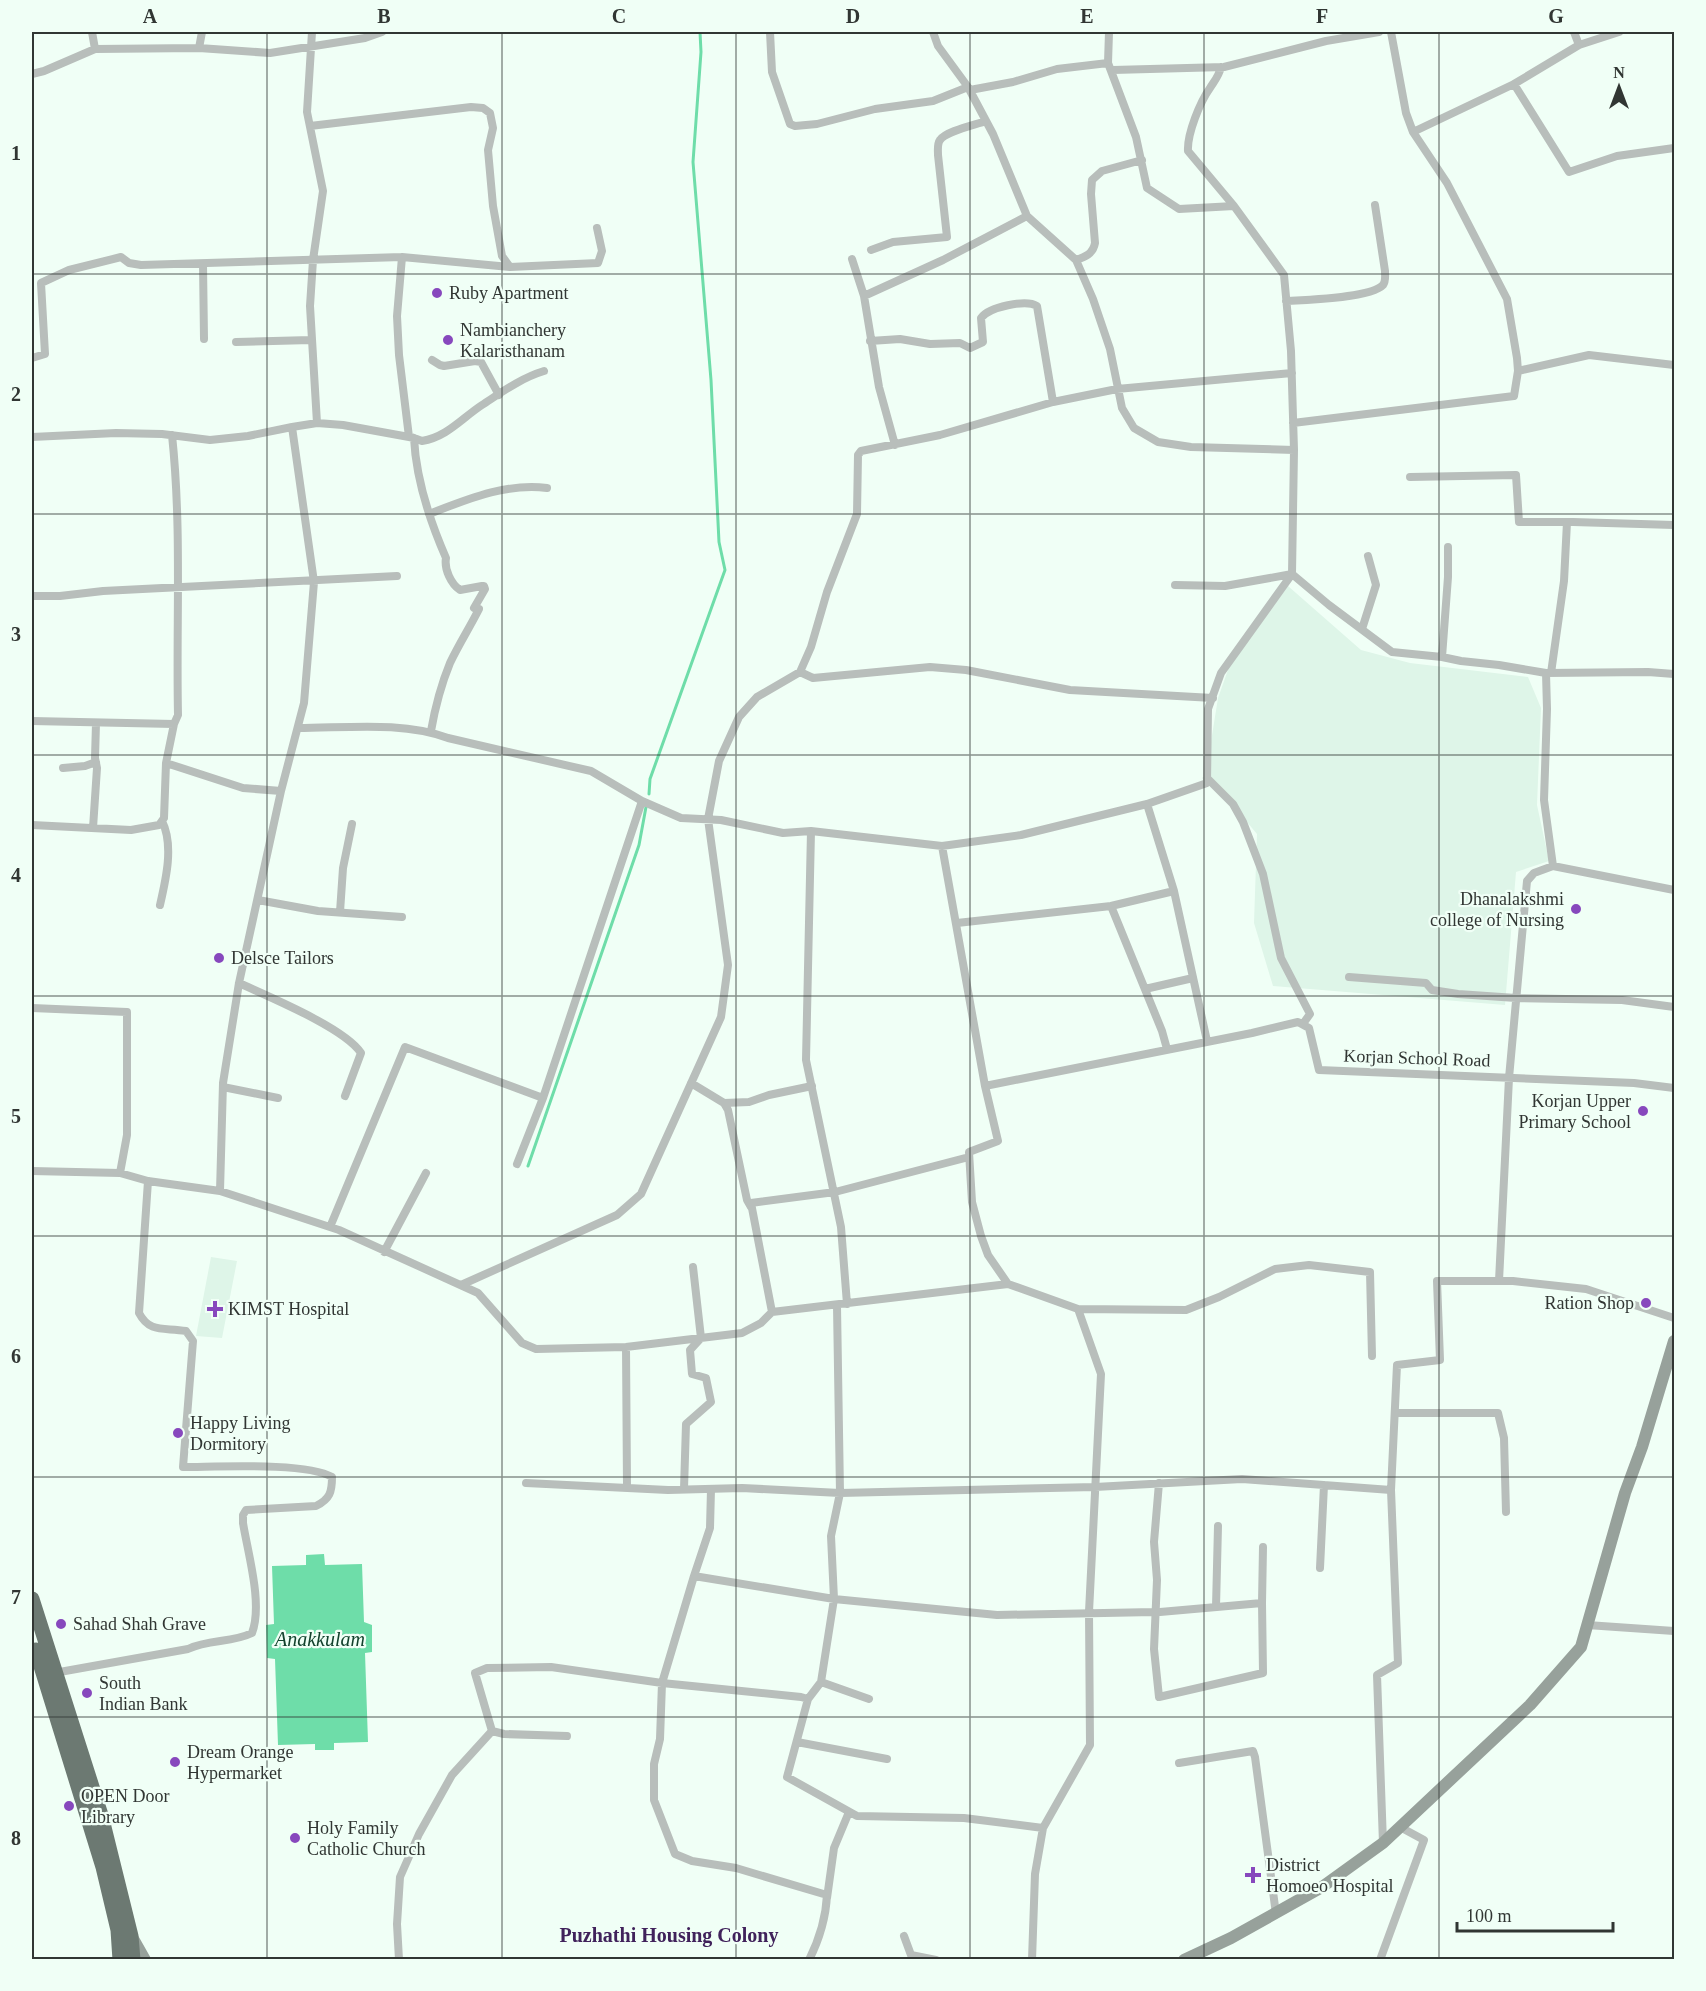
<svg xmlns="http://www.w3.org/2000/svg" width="1706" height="1991" viewBox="0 0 1706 1991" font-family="Georgia,serif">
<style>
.built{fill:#def5e8}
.water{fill:#6edda9}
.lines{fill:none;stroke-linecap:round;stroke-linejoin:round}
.stream{stroke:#6edda9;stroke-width:3}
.street{stroke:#b8bebb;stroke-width:8}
.secondary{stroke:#97a19b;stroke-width:12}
.highway{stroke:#6c7972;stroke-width:15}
.grid{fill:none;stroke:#313633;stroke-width:1.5;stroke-opacity:0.55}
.poi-dot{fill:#8748bd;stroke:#f0fff6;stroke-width:2}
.labels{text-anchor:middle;stroke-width:4.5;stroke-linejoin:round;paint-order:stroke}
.poi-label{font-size:18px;fill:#313633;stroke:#f0fff6;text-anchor:start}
.street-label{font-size:18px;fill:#313633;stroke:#f0fff6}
.water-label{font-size:20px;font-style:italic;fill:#12422d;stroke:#f0fff6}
.neighbourhood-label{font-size:20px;font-weight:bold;fill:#40225b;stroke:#f0fff6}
.neatline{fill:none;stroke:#313633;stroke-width:2}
.grid-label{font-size:20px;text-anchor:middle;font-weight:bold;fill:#313633}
</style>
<rect width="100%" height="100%" fill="#f0fff6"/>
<!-- built -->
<path class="built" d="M1288 586 1361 650 1410 663 1528 677 1541 708 1537 805 1549 861 1516 872 1505 1005 1273 986 1254 923 1257 834 1206 773 1218 698 1229 667Z
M211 1257 237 1261 222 1338 196 1336Z"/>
<!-- water -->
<path class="water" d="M324 1554 325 1565 362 1564 364 1622 372 1625V1652L365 1653 368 1742 334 1743V1750H315V1744L278 1745 275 1659 267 1658 266 1625 274 1624 272 1566 306 1565V1555Z"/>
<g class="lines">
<!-- stream -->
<path class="stream" d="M649 794 650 779 725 570 719 542 711 380 693 162 701 52 700 32
M528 1166 639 845 646 807"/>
<!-- street -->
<path class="street" d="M92 32 95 49
M770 32 772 72 790 124 795 126 817 124 875 109 933 101 968 87
M933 32 938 46 968 87 993 134 1027 216 1076 260 1093 299 1110 349 1122 408 1134 428 1158 442 1191 447 1294 450 1292 574 1329 605 1392 652 1442 657 1461 661 1499 665 1546 673 1648 672 1674 674
M1109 32 1108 63 1136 137 1147 188 1179 209 1234 206 1284 275 1291 351 1294 450
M1391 32 1406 113 1413 132
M1574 32 1579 45 1619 32
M199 48 202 32
M1221 67C1219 76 1215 80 1210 88 1200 102 1187 134 1188 151L1234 206
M1113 70 1224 67 1326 41 1379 32
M32 74 44 71 95 49 199 48 270 53 365 38 382 32
M1514 84 1569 172 1617 156 1674 148
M970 90 1013 82 1057 69 1108 63
M310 126 471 107 483 108 490 113 493 128 488 150 493 206 502 256 510 267 598 263 602 251 597 228
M871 250 893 242 947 237 938 155C938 150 937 144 940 140 946 131 975 125 986 121
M402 257 397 316 399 355 409 437 414 438C416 480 429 519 446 558 444 569 451 584 460 590L482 586H484L485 589 474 608 479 609C470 627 459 644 450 663 441 685 435 708 431 731
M852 259 864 296
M1076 260C1085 257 1093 254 1095 243L1091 194 1092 180 1102 171 1142 160
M203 264 204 339
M1286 301C1305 300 1371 298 1383 285 1386 281 1385 276 1385 271L1375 205
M870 341 900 339 930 344 960 343 970 348 983 342 981 318C989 307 1026 299 1037 306L1053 402
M236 342 311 340
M32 358 45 354 41 283 69 270 121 257 129 263 141 265 402 257 510 267
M432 360 440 365 444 366 475 361 481 362 499 395
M1518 371 1589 355 1674 365
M317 423 343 425 409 437
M1293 423 1514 396 1518 371 1517 358 1507 299 1447 183 1413 132 1514 84 1579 45
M172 435C182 529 176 622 178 715L174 724
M32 437 116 433 162 434 210 440 248 436 292 427
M414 438 422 441C447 437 462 418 482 405 502 392 521 378 544 371
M895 445 879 387 864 296 943 260 1027 216
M1410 477 1516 475 1519 522H1573L1674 525
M429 514C468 499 505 483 547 488
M1175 585 1225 586 1292 574
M32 596H60L103 591 397 576
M1362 629 1376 585 1368 556
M1442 657 1448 577V547
M800 672 813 678 930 667 966 670 1070 690 1213 698
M1546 673 1547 709 1544 800 1553 866
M1551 673 1564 581 1567 522
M32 721 174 724 166 763
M298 728C346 728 403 721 448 738L591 771 642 801 681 818 721 820 783 833 811 831 942 846 1021 835 1147 804 1207 783 1208 709 1221 673 1292 574
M63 768 85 766 96 762
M1207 778 1233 804 1243 822 1263 874 1281 958 1310 1014 1305 1021
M1147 804 1174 891 1207 1041
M32 825 131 830 159 825 164 818 166 763 243 788 281 791
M93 828 97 768 95 758 96 723
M811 831 806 1060 841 1227 847 1304
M942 846 985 1086 998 1141 969 1152 972 1202 981 1236 988 1255 1008 1284 1078 1309 1101 1374 1089 1612 1090 1745 1043 1828 1035 1874 1032 1960
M258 900 318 911 402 917
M160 905C166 879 174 845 162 821
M1111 906 1162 1031 1167 1049
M340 912 343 868 352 824
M957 923 1111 906 1174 891
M1349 977 1426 983 1432 990 1458 994 1516 998 1622 1000 1674 1007
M239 983C267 996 345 1028 361 1053L345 1096
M1145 989 1193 978
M32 1008 127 1012V1135L120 1173
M691 1083 724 1103 728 1110 747 1200 751 1207
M985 1086 1252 1033 1298 1022 1309 1028 1319 1070 1634 1083 1674 1088
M223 1087 278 1098
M724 1103 749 1102 769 1095 812 1086
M517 1164 543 1098 642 801
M32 1171 120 1173 148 1181 220 1191 339 1230 478 1293 522 1343 536 1349 626 1347 742 1333 761 1323 772 1312 1008 1284
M220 1191 223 1083 239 983 281 791 304 703 314 582 292 427 317 423 310 306 313 260 323 191 307 112 312 32
M330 1227 405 1047 543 1098
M384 1252 426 1173
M1499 1281 1509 1078 1527 881 1534 873 1553 866 1674 890
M461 1285 617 1215 641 1194 721 1017 728 965 708 819 719 761 739 717 757 697 800 672 811 647 827 592 857 514 858 455 861 451 940 435 1053 402 1117 389 1292 373
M837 1306 840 1493 831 1536 834 1599 821 1682 808 1699 787 1777 857 1816 964 1818 1043 1828
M1078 1309 1186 1310 1219 1297 1275 1269 1309 1265 1370 1272 1372 1356
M772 1312 751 1203 835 1192 969 1157
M626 1347 627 1487
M1395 1413H1498L1504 1438 1506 1512
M526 1483 668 1490 742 1488 840 1493 1095 1487 1242 1479 1391 1490 1397 1365 1440 1360 1437 1281H1513L1586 1289 1674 1318
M684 1489 686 1424 711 1402 706 1378 692 1374 690 1350 701 1338 693 1267
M1320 1568 1324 1485
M694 1576 710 1528 711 1489
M1262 1603 1263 1547
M1216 1607 1218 1526
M1587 1625 1674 1631
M54 1673 188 1649C209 1639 232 1643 252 1633 263 1604 248 1554 243 1523V1515L246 1510 316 1506C330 1499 332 1492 332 1477 307 1462 216 1467 183 1467L193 1341 186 1331C165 1327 150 1334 139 1313L148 1181
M821 1682 869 1699
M492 1731 475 1673 487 1668 551 1667 662 1683 801 1697 808 1699
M492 1731 504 1734 567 1736
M797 1742 887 1759
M1179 1763 1253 1751 1255 1757 1276 1914
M1383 1843 1377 1675 1398 1663 1391 1490
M827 1898 834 1848 849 1812
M904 1936 911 1955 936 1960
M399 1960 397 1924 400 1877 419 1834 452 1775 492 1731
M809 1960C819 1940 826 1917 827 1895L736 1868 692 1861 675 1854 654 1800V1764L660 1739 662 1683 694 1576 834 1599 997 1615 1154 1612H1160L1262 1603 1263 1673 1159 1697 1154 1649 1157 1580 1154 1542 1159 1483
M1380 1960 1424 1840 1400 1827"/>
<!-- secondary -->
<path class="secondary" d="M132 1937 145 1960
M1184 1960 1231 1938 1322 1887 1383 1843 1530 1705 1581 1647 1625 1493 1642 1447 1674 1341"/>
<!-- highway -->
<path class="highway" d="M32 1599 101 1815 131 1936 133 1960
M36 1650 103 1867 118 1930 120 1960"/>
</g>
<!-- grid -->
<path class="grid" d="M267 32V1960M502 32V1960M736 32V1960M970 32V1960M1204 32V1960M1439 32V1960M32 274H1674M32 514H1674M32 755H1674M32 996H1674M32 1236H1674M32 1477H1674M32 1717H1674"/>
<!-- markers -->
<g class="poi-dot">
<circle cx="437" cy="293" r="6"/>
<circle cx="448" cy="340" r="6"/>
<circle cx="1576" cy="909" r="6"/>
<circle cx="219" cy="958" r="6"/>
<circle cx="1643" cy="1111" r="6"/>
<circle cx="1646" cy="1303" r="6"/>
<path d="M212 1300h6v6h6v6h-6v6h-6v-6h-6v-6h6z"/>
<circle cx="178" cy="1433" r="6"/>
<circle cx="61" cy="1624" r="6"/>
<circle cx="87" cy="1693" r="6"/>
<circle cx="175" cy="1762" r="6"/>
<circle cx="69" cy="1806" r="6"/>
<circle cx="295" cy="1838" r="6"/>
<path d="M1250 1866h6v6h6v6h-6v6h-6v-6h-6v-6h6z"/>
</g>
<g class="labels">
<!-- poi labels -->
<g class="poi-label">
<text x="449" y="299">Ruby Apartment</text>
<text x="460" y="336">Nambianchery<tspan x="460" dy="21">Kalaristhanam</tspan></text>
<text x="1564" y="905" text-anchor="end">Dhanalakshmi<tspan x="1564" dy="21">college of Nursing</tspan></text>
<text x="231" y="964">Delsce Tailors</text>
<text x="1631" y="1107" text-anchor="end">Korjan Upper<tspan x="1631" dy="21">Primary School</tspan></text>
<text x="1634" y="1309" text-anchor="end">Ration Shop</text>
<text x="228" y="1315">KIMST Hospital</text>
<text x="190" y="1429">Happy Living<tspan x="190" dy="21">Dormitory</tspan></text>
<text x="73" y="1630">Sahad Shah Grave</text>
<text x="99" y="1689">South<tspan x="99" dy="21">Indian Bank</tspan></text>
<text x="187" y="1758">Dream Orange<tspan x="187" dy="21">Hypermarket</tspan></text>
<text x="81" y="1802">OPEN Door<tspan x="81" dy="21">Library</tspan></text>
<text x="307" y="1834">Holy Family<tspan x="307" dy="21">Catholic Church</tspan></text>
<text x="1266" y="1871">District<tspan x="1266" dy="21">Homoeo Hospital</tspan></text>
</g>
<!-- street labels -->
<g class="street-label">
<text transform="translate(1417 1058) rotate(2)" y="6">Korjan School Road</text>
</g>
<!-- water labels -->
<g class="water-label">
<text x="320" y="1646">Anakkulam</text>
</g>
<!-- neighbourhood labels -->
<g class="neighbourhood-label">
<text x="669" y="1942">Puzhathi Housing Colony</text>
</g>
</g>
<!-- border -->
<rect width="1706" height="1991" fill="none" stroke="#f0fff6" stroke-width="66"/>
<!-- north arrow -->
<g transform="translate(1619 87)" stroke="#f0fff6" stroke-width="4.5" paint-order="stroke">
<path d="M0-4.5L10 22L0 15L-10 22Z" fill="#313633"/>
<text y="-9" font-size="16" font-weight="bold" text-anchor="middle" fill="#313633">N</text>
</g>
<!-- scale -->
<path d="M1457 1922v9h156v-9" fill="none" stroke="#313633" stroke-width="3"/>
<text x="1466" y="1922" font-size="18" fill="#313633" stroke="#f0fff6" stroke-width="4.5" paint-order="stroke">100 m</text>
<rect x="33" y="33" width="1640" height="1925" class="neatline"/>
<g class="grid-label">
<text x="150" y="23">A</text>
<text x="384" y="23">B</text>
<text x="619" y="23">C</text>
<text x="853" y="23">D</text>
<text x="1087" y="23">E</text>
<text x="1322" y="23">F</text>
<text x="1556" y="23">G</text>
<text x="16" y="160">1</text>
<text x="16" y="401">2</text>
<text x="16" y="641">3</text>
<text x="16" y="882">4</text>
<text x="16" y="1123">5</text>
<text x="16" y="1363">6</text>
<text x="16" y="1604">7</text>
<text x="16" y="1845">8</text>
</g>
</svg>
